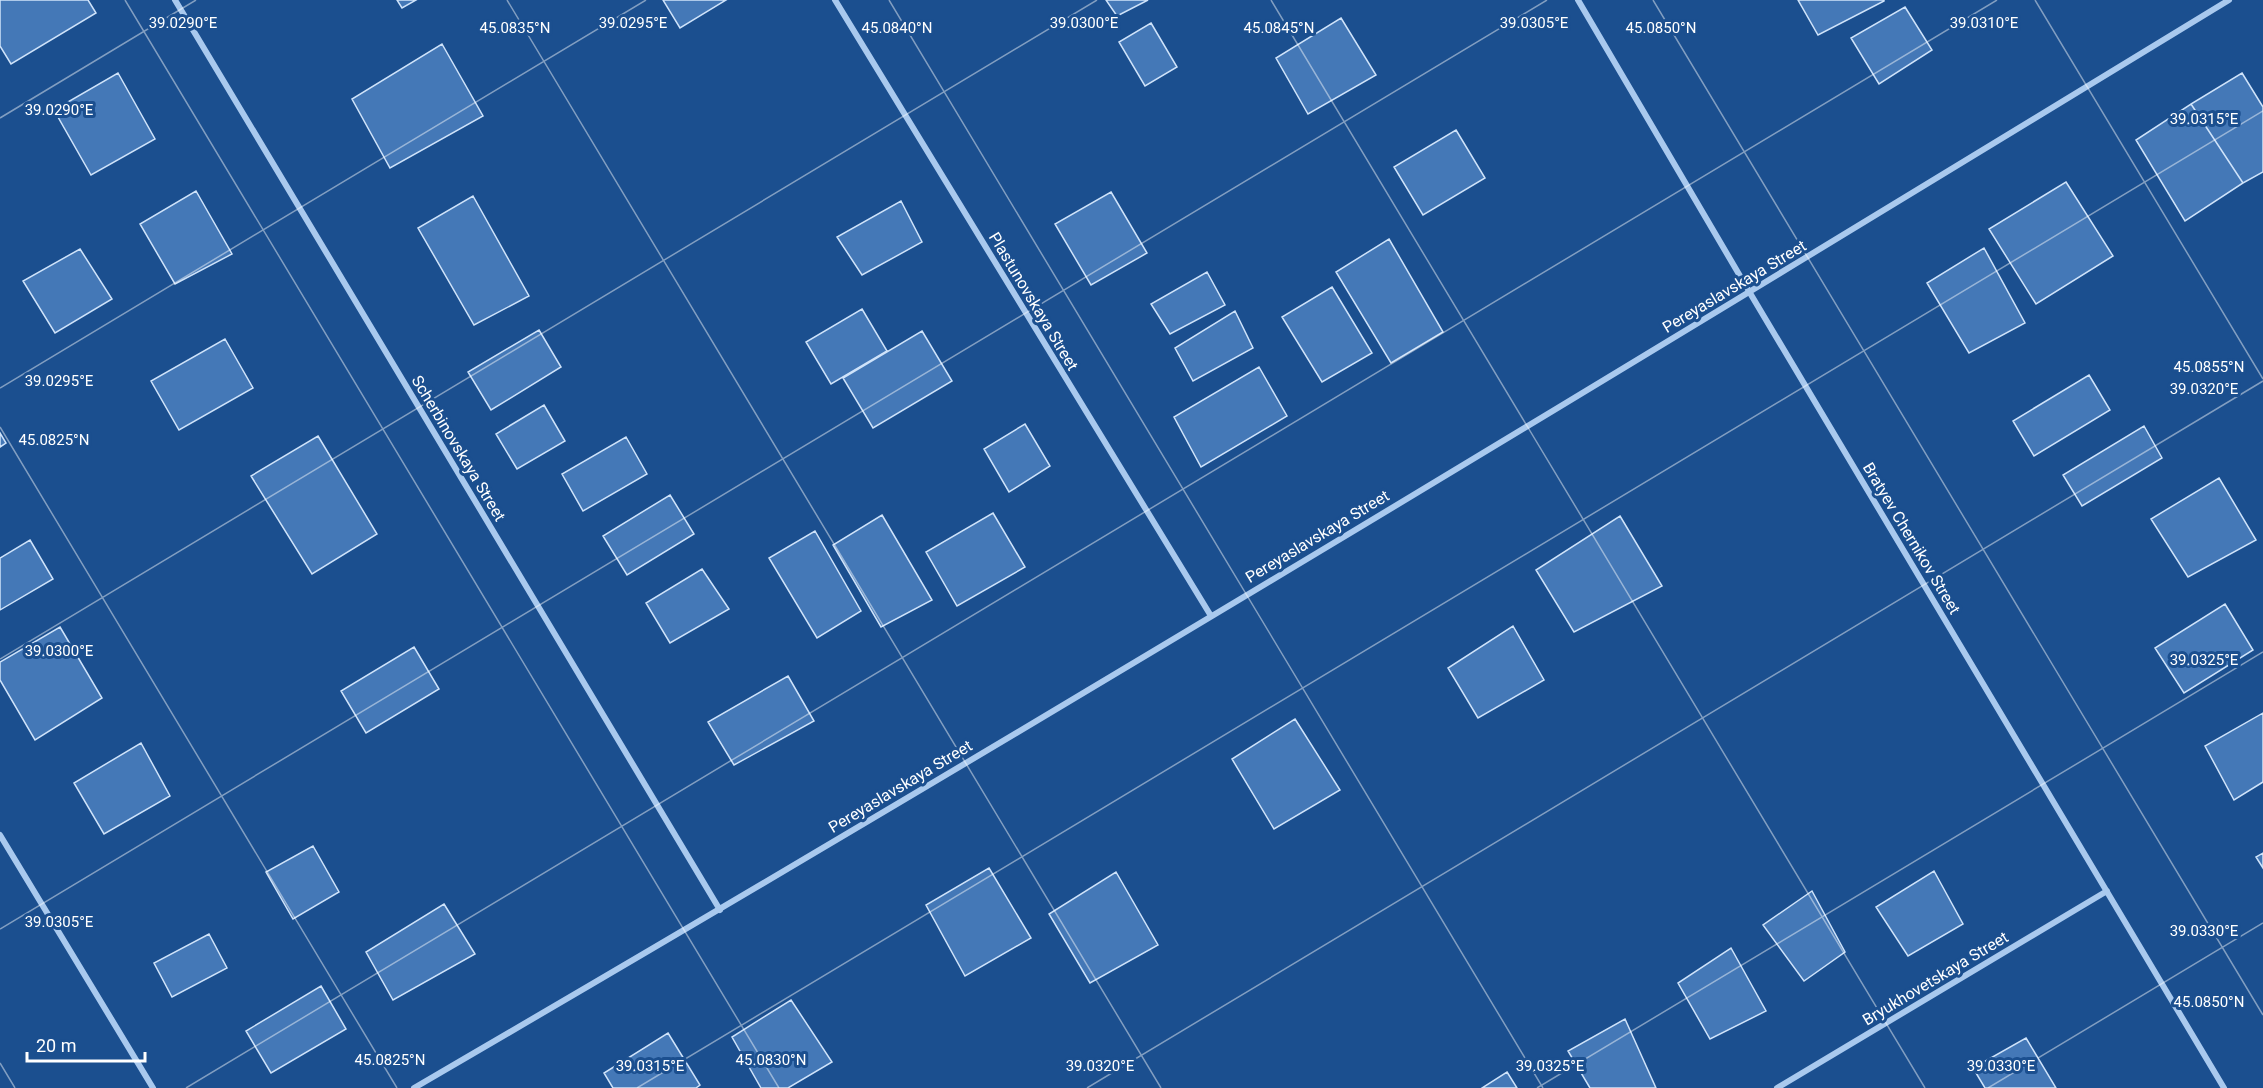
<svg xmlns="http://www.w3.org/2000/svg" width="2263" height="1088" viewBox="0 0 2263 1088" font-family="Roboto,sans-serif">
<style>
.building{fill:#4478b7;stroke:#cfe3fa;stroke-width:1.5}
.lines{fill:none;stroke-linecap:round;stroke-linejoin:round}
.minor{stroke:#a9c9ee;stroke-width:6}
.ticks{fill:none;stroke:#fff;stroke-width:1.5;stroke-opacity:0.45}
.labels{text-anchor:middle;stroke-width:6;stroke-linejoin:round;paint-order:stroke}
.street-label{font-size:16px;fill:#fff;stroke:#1b4f8f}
.ticks-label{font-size:15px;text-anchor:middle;fill:#fff;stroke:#1b4f8f;stroke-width:6;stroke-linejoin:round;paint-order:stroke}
</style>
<rect width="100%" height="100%" fill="#1b4f8f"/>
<!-- building -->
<path class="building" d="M0 0H88L96 13 11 64 0 46Z
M397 0H416L402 8Z
M663 0H726L680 28Z
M1106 0H1148L1117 16Z
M1798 0H1884V1L1818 35Z
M1905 7 1932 50 1879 84 1851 38Z
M1341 18 1376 75 1308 114 1276 58Z
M1151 23 1177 67 1145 86 1119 42Z
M442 44 483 116 390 168 352 99Z
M118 73 155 139 91 175 54 110Z
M2242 73 2263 107V172L2243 183 2191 104Z
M2191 104 2243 183 2185 221 2136 140Z
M1456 130 1485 178 1423 215 1394 167Z
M2066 182 2113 256 2036 304 1989 229Z
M196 191 232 254 175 284 140 224Z
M1111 192 1147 253 1091 285 1055 224Z
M473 196 529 296 474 325 418 228Z
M901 201 922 242 862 275 837 237Z
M1389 239 1443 332 1391 363 1336 272Z
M1984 248 2025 323 1969 353 1927 283Z
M80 249 112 299 55 333 23 281Z
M1207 272 1225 305 1170 334 1151 304Z
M1332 287 1372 353 1322 382 1282 317Z
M862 309 887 351 831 384 806 342Z
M1235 311 1253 348 1193 381 1175 348Z
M539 330 561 367 491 410 468 372Z
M922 331 952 381 873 428 843 378Z
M225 339 253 388 179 430 151 381Z
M1259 367 1287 416 1201 467 1174 417Z
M2089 375 2110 410 2034 456 2013 421Z
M544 405 565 441 517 469 496 434Z
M1025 424 1050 466 1009 492 984 449Z
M2144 426 2162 458 2082 506 2063 475Z
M0 433 6 443 0 447Z
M318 436 377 534 312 574 251 476Z
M626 437 647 474 583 511 562 474Z
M2219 478 2256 540 2188 577 2151 519Z
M670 495 694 534 627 575 603 536Z
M993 513 1025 567 957 606 926 552Z
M882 515 932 600 881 627 833 545Z
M1620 516 1662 586 1574 632 1536 570Z
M815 531 861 611 817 638 769 558Z
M30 540 53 579 0 610V558Z
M702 569 729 609 670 643 646 603Z
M2225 604 2253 650 2184 693 2155 648Z
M1513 626 1544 680 1478 718 1448 668Z
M60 627 102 698 35 740 0 680V662Z
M414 647 439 689 366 733 341 691Z
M788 676 814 721 734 765 708 722Z
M2263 713V782L2234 800 2205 746Z
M1295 719 1340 790 1274 829 1232 759Z
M141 743 170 796 104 834 74 783Z
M313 846 339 892 293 919 266 872Z
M2263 853V868L2256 857Z
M989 868 1031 938 965 976 926 905Z
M1934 871 1963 924 1908 956 1876 907Z
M1116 872 1158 945 1090 983 1049 914Z
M1812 891 1845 952 1804 981 1763 925Z
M444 904 475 954 393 1000 366 952Z
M209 934 227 968 172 997 154 963Z
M1731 948 1766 1011 1710 1039 1678 983Z
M321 986 346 1029 271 1073 246 1031Z
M791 1000 832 1062 788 1088H761L732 1037Z
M1625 1019 1656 1088H1590L1568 1051Z
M668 1033 700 1085 696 1088H613L604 1073Z
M2026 1038 2056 1088H1985L1973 1068Z
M1507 1072 1517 1088H1482Z"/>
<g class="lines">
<!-- minor -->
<path class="minor" d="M175 0 720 910
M835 0 1211 616
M1578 0 1750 293 2224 1088
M0 835 153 1088
M414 1088C1024 733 1627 367 2229 0
M1777 1088 2107 891"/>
</g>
<!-- ticks -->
<path class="ticks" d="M125 0 779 1088M507 0 1161 1088M889 0 1543 1088M1271 0 1925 1088M1653 0 2263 1015M2035 0 2263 379M0 118 196 0M0 388 646 0M0 427 397 1088M0 659 1097 0M0 929 1547 0M0 1063 15 1088M186 1088 1997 0M637 1088 2263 111M1087 1088 2263 381M1537 1088 2263 652M1988 1088 2263 923"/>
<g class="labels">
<!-- street labels -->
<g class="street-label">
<text transform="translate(1734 286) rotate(-31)" y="6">Pereyaslavskaya Street</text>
<text transform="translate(1034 301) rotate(59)" y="6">Plastunovskaya Street</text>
<text transform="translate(459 448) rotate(59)" y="6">Scherbinovskaya Street</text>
<text transform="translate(1317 536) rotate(-31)" y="6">Pereyaslavskaya Street</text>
<text transform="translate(1912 538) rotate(59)" y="6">Bratyev Chernikov Street</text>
<text transform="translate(900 786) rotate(-31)" y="6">Pereyaslavskaya Street</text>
<text transform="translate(1935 978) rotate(-31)" y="6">Bryukhovetskaya Street</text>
</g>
</g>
<g class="ticks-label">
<text x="183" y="28">39.0290°E</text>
<text x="633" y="28">39.0295°E</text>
<text x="1084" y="28">39.0300°E</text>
<text x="1534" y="28">39.0305°E</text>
<text x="1984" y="28">39.0310°E</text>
<text x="515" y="33">45.0835°N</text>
<text x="897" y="33">45.0840°N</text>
<text x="1279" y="33">45.0845°N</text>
<text x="1661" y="33">45.0850°N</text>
<text x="59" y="115">39.0290°E</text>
<text x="2204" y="124">39.0315°E</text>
<text x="2209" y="372">45.0855°N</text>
<text x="59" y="386">39.0295°E</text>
<text x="2204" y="394">39.0320°E</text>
<text x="54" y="445">45.0825°N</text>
<text x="59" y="656">39.0300°E</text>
<text x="2204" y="665">39.0325°E</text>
<text x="59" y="927">39.0305°E</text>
<text x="2204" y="936">39.0330°E</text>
<text x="2209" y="1007">45.0850°N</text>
<text x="390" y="1065">45.0825°N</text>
<text x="771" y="1065">45.0830°N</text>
<text x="650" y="1071">39.0315°E</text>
<text x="1100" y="1071">39.0320°E</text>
<text x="1550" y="1071">39.0325°E</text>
<text x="2001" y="1071">39.0330°E</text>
</g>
<!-- scale -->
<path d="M27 1052v9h118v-9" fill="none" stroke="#ffffff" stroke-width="3"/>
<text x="36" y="1052" font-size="18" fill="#ffffff" stroke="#1b4f8f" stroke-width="4.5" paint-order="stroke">20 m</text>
</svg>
